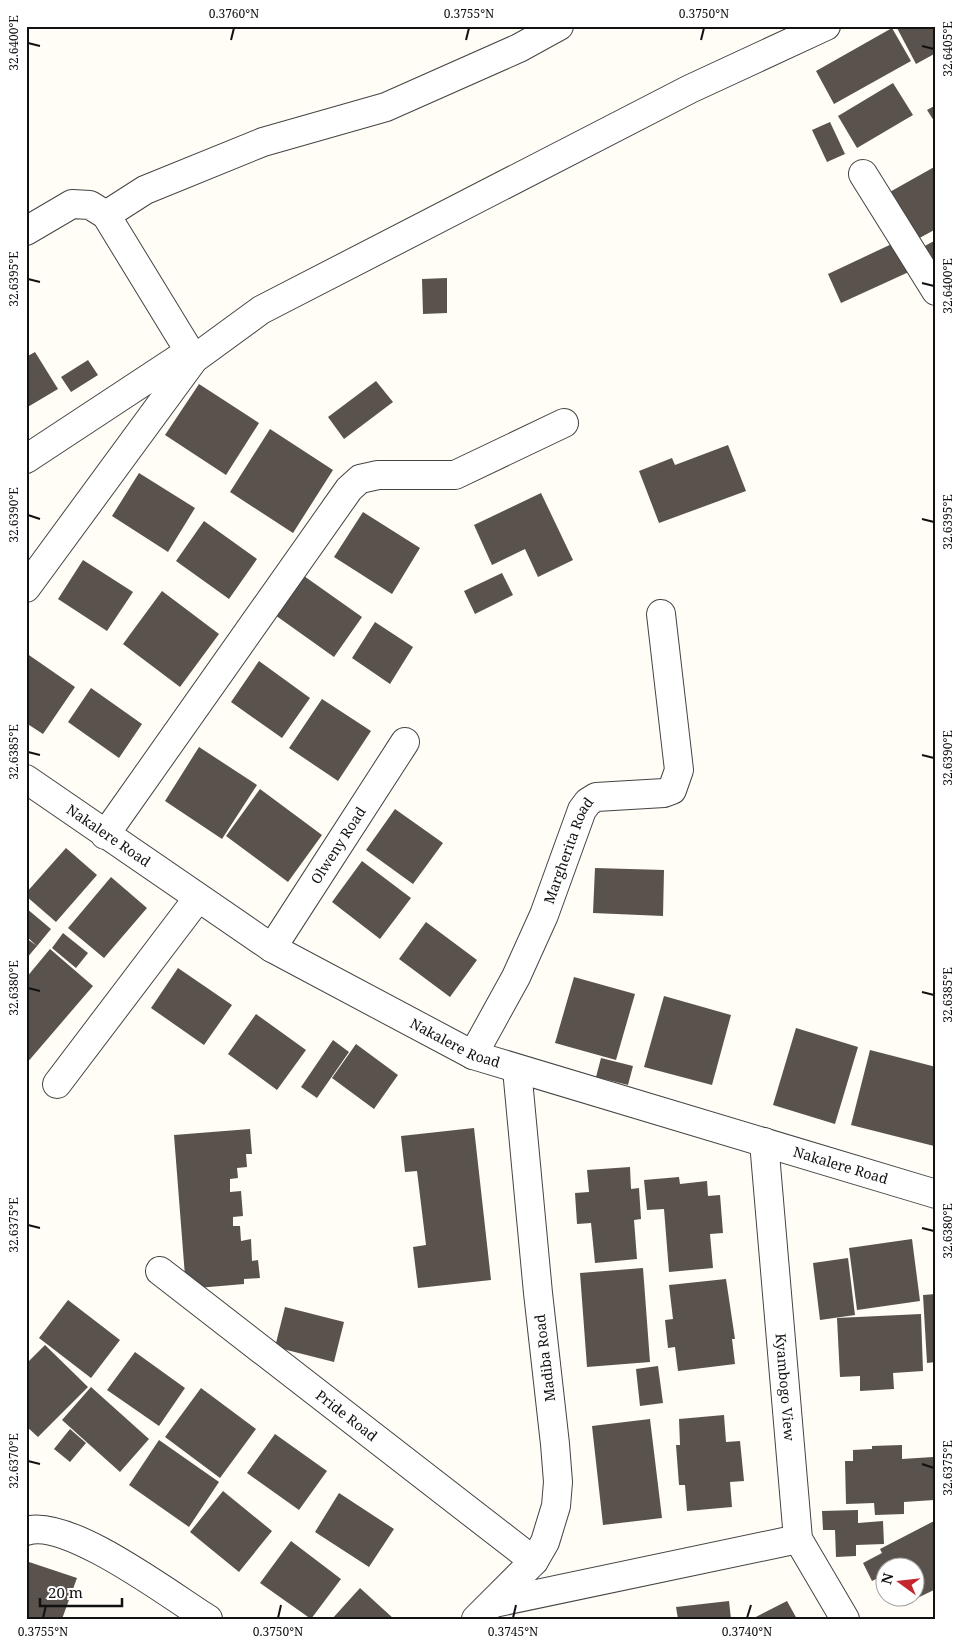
<svg xmlns="http://www.w3.org/2000/svg" width="962" height="1645" viewBox="0 0 962 1645" font-family="'Noto Serif',serif">
<style>
.building{fill:#5a524d}
.lines{fill:none;stroke-linecap:round;stroke-linejoin:round}
.minor-casing{stroke:#444;stroke-width:30}
.minor{stroke:#fff;stroke-width:28}
.ticks{fill:none;stroke:#111;stroke-width:2}
.labels{text-anchor:middle;stroke-width:5;stroke-linejoin:round;paint-order:stroke}
.street-label{font-size:14px;fill:#111;stroke:#fff}
.neatline{fill:none;stroke:#111;stroke-width:2}
.ticks-label{font-size:12px;text-anchor:middle;fill:#111}
</style>
<rect width="100%" height="100%" fill="#fffdf5"/>
<!-- building -->
<path class="building" d="M899 26H936V53L916 64 897 28Z
M892 28 911 61 834 104 816 71Z
M893 83 913 115 857 148 838 116Z
M936 105V124L927 110Z
M830 122 845 154 827 162 812 130Z
M936 166V229L914 241 888 193Z
M936 240V279L919 249Z
M898 241 911 271 841 303 828 274Z
M447 278V313L423 314 422 279Z
M35 352 58 389 26 408V357Z
M88 360 98 375 71 392 61 377Z
M376 381 393 402 344 439 328 417Z
M199 384 259 423 226 475 165 435Z
M270 429 333 470 293 533 230 492Z
M728 445 746 491 659 523 639 471 672 458 675 465Z
M139 473 195 508 168 552 112 516Z
M541 493 573 560 538 577 525 549 492 565 474 525Z
M363 512 420 548 392 594 334 557Z
M204 521 257 559 229 599 176 561Z
M83 560 133 592 107 631 58 599Z
M502 573 513 595 475 614 464 591Z
M304 576 362 617 334 657 275 615Z
M162 591 219 634 180 687 123 644Z
M375 622 413 647 390 684 352 658Z
M26 653 75 687 43 734 26 723Z
M259 661 310 698 282 738 231 702Z
M91 688 142 724 119 758 68 722Z
M322 699 371 731 338 781 289 748Z
M199 747 257 785 222 839 165 801Z
M260 789 322 835 288 882 226 836Z
M395 809 443 843 413 884 366 850Z
M66 848 97 875 56 922 26 896V893Z
M362 861 411 898 380 939 332 902Z
M595 868 664 870 663 916 593 913Z
M111 877 147 908 104 958 68 928Z
M26 908 51 929 37 946 26 936Z
M426 922 477 960 450 997 399 959Z
M63 933 88 953 76 968 52 948Z
M26 938 37 946 26 959Z
M50 949 93 986 26 1064V978Z
M178 968 232 1005 204 1045 151 1008Z
M574 977 635 994 616 1060 555 1043Z
M664 996 731 1015 712 1085 644 1067Z
M256 1014 306 1050 277 1090 228 1054Z
M796 1028 858 1047 835 1124 773 1105Z
M333 1040 349 1052 317 1098 301 1087Z
M356 1044 398 1075 374 1109 332 1078Z
M870 1050 936 1067 934 1146 851 1125Z
M601 1058 633 1066 628 1085 596 1077Z
M474 1128 491 1280 418 1288 413 1247 426 1245 417 1171 405 1172 401 1136Z
M250 1129 252 1154H246L247 1167 237 1168 238 1178 230 1179V1192L241 1191 243 1216 233 1217V1226H240L241 1241 251 1239 252 1261 258 1260 260 1278 244 1279V1284L186 1289 174 1135Z
M630 1167 631 1189 639 1188 641 1219 634 1220 637 1259 595 1263 591 1223 577 1224 575 1193 589 1192 587 1170Z
M679 1177 680 1184 707 1181 708 1196 720 1195 723 1233 710 1234 713 1268 669 1272 664 1209 647 1210 644 1180Z
M912 1239 920 1301 857 1310 849 1248Z
M848 1258 855 1315 820 1320 813 1263Z
M643 1268 650 1362 587 1367 580 1273Z
M726 1279 735 1339H732L735 1364 678 1371 675 1347 668 1348 665 1320 673 1319 669 1285Z
M936 1294V1362L927 1363 923 1295Z
M68 1300 120 1340 91 1378 39 1338Z
M285 1307 344 1322 334 1362 275 1347Z
M921 1314 923 1371 893 1373 894 1389 860 1391V1376L840 1377 837 1318Z
M45 1345 88 1387 38 1437 26 1426V1364Z
M135 1352 185 1388 159 1426 107 1390Z
M658 1366 663 1403 640 1406 636 1369Z
M91 1387 149 1439 120 1472 62 1420Z
M201 1388 256 1429 220 1478 165 1437Z
M724 1415 726 1442 740 1441 744 1481 730 1482 732 1507 687 1511 685 1485H679L676 1445H680L679 1419Z
M650 1419 662 1518 603 1525 592 1426Z
M70 1429 86 1443 70 1462 54 1449Z
M275 1434 327 1471 299 1510 247 1473Z
M159 1440 219 1482 189 1527 129 1485Z
M902 1445V1459L933 1457 934 1500 904 1502V1514L875 1515 874 1503 846 1504 845 1461H853V1450L872 1449V1446Z
M223 1491 272 1531 239 1572 190 1532Z
M339 1493 394 1529 369 1567 315 1532Z
M858 1510V1523L883 1521 884 1544 856 1545V1556L836 1557 835 1530H823L822 1511Z
M936 1520V1589L907 1603 904 1598H914V1568H884V1575L872 1581 863 1563 882 1553 880 1549Z
M291 1541 341 1579 311 1619 260 1583Z
M26 1561 77 1578 62 1619H26Z
M360 1588 394 1619H332Z
M729 1601 731 1619H678L676 1607Z
M787 1601 797 1619H752Z"/>
<g class="lines">
<defs>
<g id="minor">
<path d="M863 174 936 291"/>
<path d="M106 215 145 190 263 142 386 107 519 48 559 26"/>
<path d="M26 231 72 204 90 205 106 215 194 359"/>
<path d="M26 459 190 351"/>
<path d="M26 588 194 359 261 310 690 89 826 26"/>
<path id="s1" d="M26 779 272 948 473 1055 936 1194"/>
<path d="M105 835 349 489 360 479 378 475H455L564 423"/>
<path id="s2" d="M272 948 405 742"/>
<path id="s3" d="M473 1055 516 977 544 915 582 810 588 802 596 797 664 793 672 790 679 770 661 614"/>
<path d="M57 1084 198 898"/>
<path id="s4" d="M764 1142 798 1539 845 1619"/>
<path id="s5" d="M160 1271 534 1561"/>
<path d="M26 1531C67 1517 171 1596 208 1619"/>
<path d="M494 1603 798 1539"/>
<path d="M476 1619 534 1561 545 1542 556 1506 558 1482 555 1444 538 1293 517 1069"/>
</g>
</defs>
<!-- minor casing -->
<use href="#minor" class="minor-casing"/>
<!-- minor -->
<use href="#minor" class="minor"/>
</g>
<!-- ticks -->
<path class="ticks" d="M231 40 234 28M466 40 469 28M701 40 704 28M28 43 40 46M922 46 934 49M28 279 40 282M922 283 934 286M28 515 40 519M922 519 934 522M28 752 40 755M922 755 934 758M28 988 40 991M922 992 934 995M28 1225 40 1228M922 1228 934 1231M28 1461 40 1464M922 1464 934 1468M43 1618 46 1605M278 1618 281 1605M513 1618 516 1605M747 1618 751 1605"/>
<g class="labels">
<!-- street labels -->
<g class="street-label">
<text dy="5" stroke="none"><textPath href="#s1" startOffset="100">Nakalere Road</textPath></text>
<text dy="5" stroke="none"><textPath href="#s2" startOffset="122">Olweny Road</textPath></text>
<text dy="5" stroke="none"><textPath href="#s3" startOffset="226">Margherita Road</textPath></text>
<text dy="5" stroke="none"><textPath href="#s1" startOffset="505">Nakalere Road</textPath></text>
<text dy="5" stroke="none"><textPath href="#s1" startOffset="910">Nakalere Road</textPath></text>
<text transform="translate(545 1358) rotate(-97)" y="5">Madiba Road</text>
<text dy="5" stroke="none"><textPath href="#s4" startOffset="246">Kyambogo View</textPath></text>
<text dy="5" stroke="none"><textPath href="#s5" startOffset="236">Pride Road</textPath></text>
</g>
</g>
<!-- border -->
<rect width="962" height="1645" fill="none" stroke="#ffffff" stroke-width="55"/>
<!-- north arrow -->
<g transform="translate(900 1582) rotate(285)"><circle r="24" fill="#ffffff" stroke="#a0a0a0"/>
<path d="M0-4L9 19L0 12L-9 19Z" fill="#c4262e"/>
<text y="-8" font-size="14" font-weight="bold" text-anchor="middle" fill="#111111">N</text>
</g>
<!-- scale -->
<path d="M40 1598v8h82v-8" fill="none" stroke="#111111" stroke-width="2.5"/>
<text x="48" y="1598" font-size="15" fill="#111111" stroke="#ffffff" stroke-width="4" paint-order="stroke">20 m</text>
<rect x="28" y="28" width="906" height="1590" class="neatline"/>
<g class="ticks-label">
<text x="234" y="18">0.3760°N</text>
<text x="469" y="18">0.3755°N</text>
<text x="704" y="18">0.3750°N</text>
<text transform="translate(14 43) rotate(-90)" y="4">32.6400°E</text>
<text transform="translate(948 49) rotate(-90)" y="4">32.6405°E</text>
<text transform="translate(14 279) rotate(-90)" y="4">32.6395°E</text>
<text transform="translate(948 286) rotate(-90)" y="4">32.6400°E</text>
<text transform="translate(14 515) rotate(-90)" y="4">32.6390°E</text>
<text transform="translate(948 522) rotate(-90)" y="4">32.6395°E</text>
<text transform="translate(14 752) rotate(-90)" y="4">32.6385°E</text>
<text transform="translate(948 758) rotate(-90)" y="4">32.6390°E</text>
<text transform="translate(14 988) rotate(-90)" y="4">32.6380°E</text>
<text transform="translate(948 995) rotate(-90)" y="4">32.6385°E</text>
<text transform="translate(14 1225) rotate(-90)" y="4">32.6375°E</text>
<text transform="translate(948 1231) rotate(-90)" y="4">32.6380°E</text>
<text transform="translate(14 1461) rotate(-90)" y="4">32.6370°E</text>
<text transform="translate(948 1468) rotate(-90)" y="4">32.6375°E</text>
<text x="43" y="1636">0.3755°N</text>
<text x="278" y="1636">0.3750°N</text>
<text x="513" y="1636">0.3745°N</text>
<text x="747" y="1636">0.3740°N</text>
</g>
</svg>
